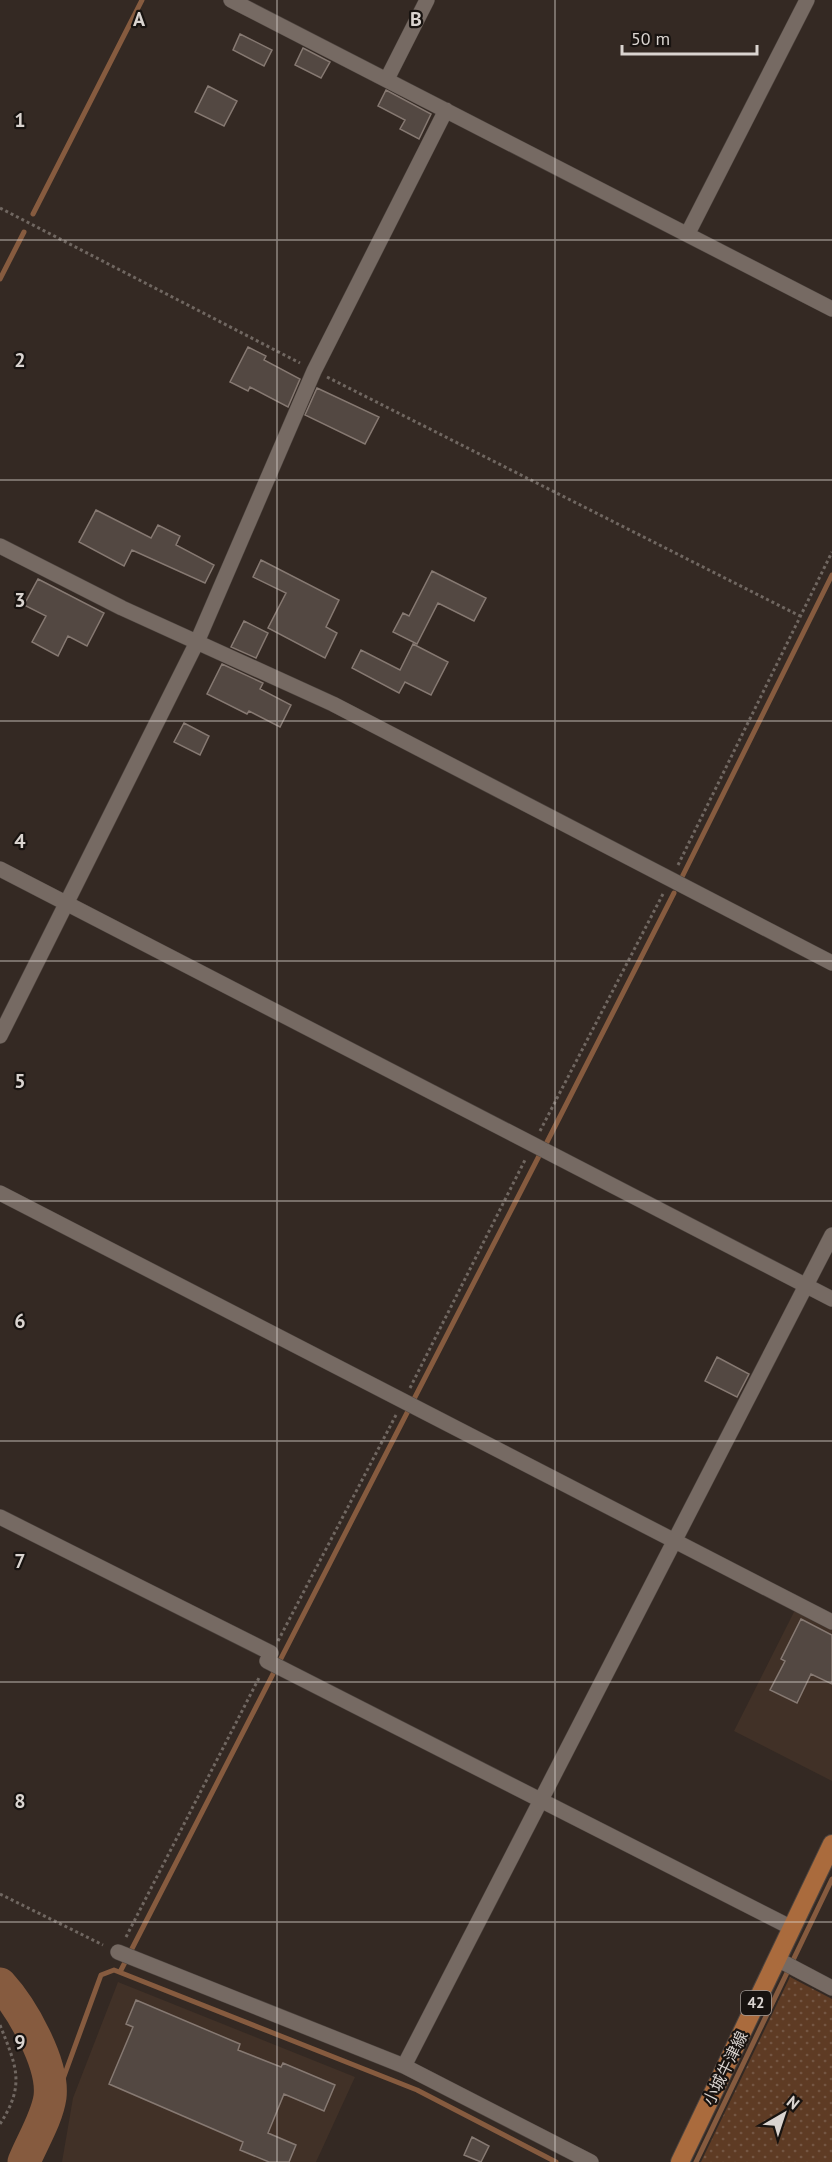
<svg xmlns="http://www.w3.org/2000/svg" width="832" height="2162" viewBox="0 0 832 2162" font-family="'PT Sans','Noto Sans JP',sans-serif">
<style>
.built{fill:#413127}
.park{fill:url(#park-dots)}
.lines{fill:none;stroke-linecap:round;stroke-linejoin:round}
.stream{stroke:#865b3f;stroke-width:5}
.river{stroke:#865b3f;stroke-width:33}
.building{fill:#534842;stroke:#867972;stroke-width:1.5}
.street-casing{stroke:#4d443f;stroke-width:16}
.primary-casing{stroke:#4d443f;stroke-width:20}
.path{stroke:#706761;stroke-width:3;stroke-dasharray:3 3;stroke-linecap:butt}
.street{stroke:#766a63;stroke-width:15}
.primary{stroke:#aa6b3d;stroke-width:18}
.grid{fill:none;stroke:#dad4d0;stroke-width:1.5;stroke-opacity:0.55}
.labels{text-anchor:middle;stroke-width:4.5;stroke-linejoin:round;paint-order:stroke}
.shield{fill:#181310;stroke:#a09a96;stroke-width:1.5}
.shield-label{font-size:15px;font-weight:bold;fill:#dad4d0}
.street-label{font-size:16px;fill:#dad4d0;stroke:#181310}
.grid-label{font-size:20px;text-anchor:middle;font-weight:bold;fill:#dad4d0;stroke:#181310;stroke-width:4.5;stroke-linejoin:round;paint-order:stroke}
</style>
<defs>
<pattern id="park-dots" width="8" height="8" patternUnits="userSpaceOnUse" patternTransform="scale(1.5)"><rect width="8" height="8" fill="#5e3b24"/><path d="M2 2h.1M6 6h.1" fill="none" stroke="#745643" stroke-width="1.8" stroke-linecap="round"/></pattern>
</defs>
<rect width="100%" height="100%" fill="#342923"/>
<!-- built -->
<path class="built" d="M796 1608 832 1627V1781L734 1731Z
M118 1982 355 2077 316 2162H62L73 2098Z"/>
<!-- park -->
<path class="park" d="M790 1977 832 1999V2162H701Z"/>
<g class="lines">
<!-- stream -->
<path class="stream" d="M33 214 142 0
M0 279 24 232
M682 877 832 575
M546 1144 674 893
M414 1399 539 1156
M120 1972 409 1409
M50 2099 63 2079 101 1975 114 1970 417 2090 556 2162
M696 2162 832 1879"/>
<!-- river -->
<path class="river" d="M0 1984C22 2008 54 2064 50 2097 47 2118 32 2142 24 2162"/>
</g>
<!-- building -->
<path class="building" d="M240 34 272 50 264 66 233 50Z
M303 48 330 62 321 78 295 65Z
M208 86 237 101 224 126 195 112Z
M386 90 431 114 419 139 400 129 405 120 378 106Z
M248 347 266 356 264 360 300 379 288 407 250 387 248 391 230 382Z
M317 388 379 417 365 444 305 415Z
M96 510 151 538 158 525 180 536 176 545 214 565 205 583 132 550 124 566 79 542Z
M261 560 339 600 326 627 337 633 325 658 268 628 286 593 253 577Z
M432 571 486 598 474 621 438 603 417 644 393 632 403 613 409 616Z
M38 579 104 613 87 646 68 636 58 656 32 642 46 616 24 605Z
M244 621 268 633 256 658 231 647Z
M413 644 448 662 431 695 405 682 399 693 352 668 361 650 400 670Z
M222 664 263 683 260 689 291 705 280 727 249 711 247 714 207 694Z
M184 723 209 736 200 755 174 742Z
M717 1357 749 1374 737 1397 705 1381Z
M801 1619 832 1635V1684L811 1674 797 1703 770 1690 785 1661 781 1659Z
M136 2000 240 2044 238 2050 281 2067 283 2063 335 2085 324 2111 284 2094 268 2133 296 2145 289 2162H269L240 2150 243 2142 109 2084 133 2027 126 2024Z
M472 2137 489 2146 481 2162 464 2155Z"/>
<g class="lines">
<defs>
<path id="street" d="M231 0 832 309
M387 79 427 0
M688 233 807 0
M0 546 122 608 333 704 832 963
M0 869 832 1299
M0 1036 197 642 314 371 446 110
M0 1193 832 1622
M0 1517 271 1653
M267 1661 792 1928
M118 1952 404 2066 591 2162
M777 1959 832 1988
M404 2066 832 1235"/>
<path id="primary" d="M680 2162 832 1844"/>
</defs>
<!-- street casing -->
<use href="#street" class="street-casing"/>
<!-- primary casing -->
<use href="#primary" class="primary-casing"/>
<!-- path -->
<path class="path" d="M0 208 300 363
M327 377 800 616
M678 865 832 552
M540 1131 664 892
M410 1388 526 1158
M278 1641 396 1415
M0 1894 103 1945
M126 1937 260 1676
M0 2025C16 2066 26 2084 0 2124"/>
<!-- street -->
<use href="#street" class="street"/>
<!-- primary -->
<use href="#primary" class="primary"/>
</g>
<!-- grid -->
<path class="grid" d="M277 0V2162M555 0V2162M0 240H832M0 480H832M0 721H832M0 961H832M0 1201H832M0 1441H832M0 1682H832M0 1922H832"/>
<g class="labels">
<!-- shield labels -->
<rect class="shield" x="741" y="1991" width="30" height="24" rx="4.5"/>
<g class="shield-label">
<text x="756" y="2008">42</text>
</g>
<!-- street labels -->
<g class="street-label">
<text transform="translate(725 2068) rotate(-64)" y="6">小城牛津線</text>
</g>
</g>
<g class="grid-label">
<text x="139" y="26">A</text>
<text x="416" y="26">B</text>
<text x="20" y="127">1</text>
<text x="20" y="367">2</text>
<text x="20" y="607">3</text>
<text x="20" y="848">4</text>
<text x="20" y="1088">5</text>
<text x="20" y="1328">6</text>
<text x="20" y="1568">7</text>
<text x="20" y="1808">8</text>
<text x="20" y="2049">9</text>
</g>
<!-- north arrow -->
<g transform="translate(784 2114) rotate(39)" stroke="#181310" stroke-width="4.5" paint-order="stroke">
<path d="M0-4.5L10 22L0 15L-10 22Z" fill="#dad4d0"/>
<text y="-9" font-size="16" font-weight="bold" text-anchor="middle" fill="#dad4d0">N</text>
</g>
<!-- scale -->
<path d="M622 45v9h135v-9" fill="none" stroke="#dad4d0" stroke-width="3"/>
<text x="631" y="45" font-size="18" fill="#dad4d0" stroke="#181310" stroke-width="4.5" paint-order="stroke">50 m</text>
</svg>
